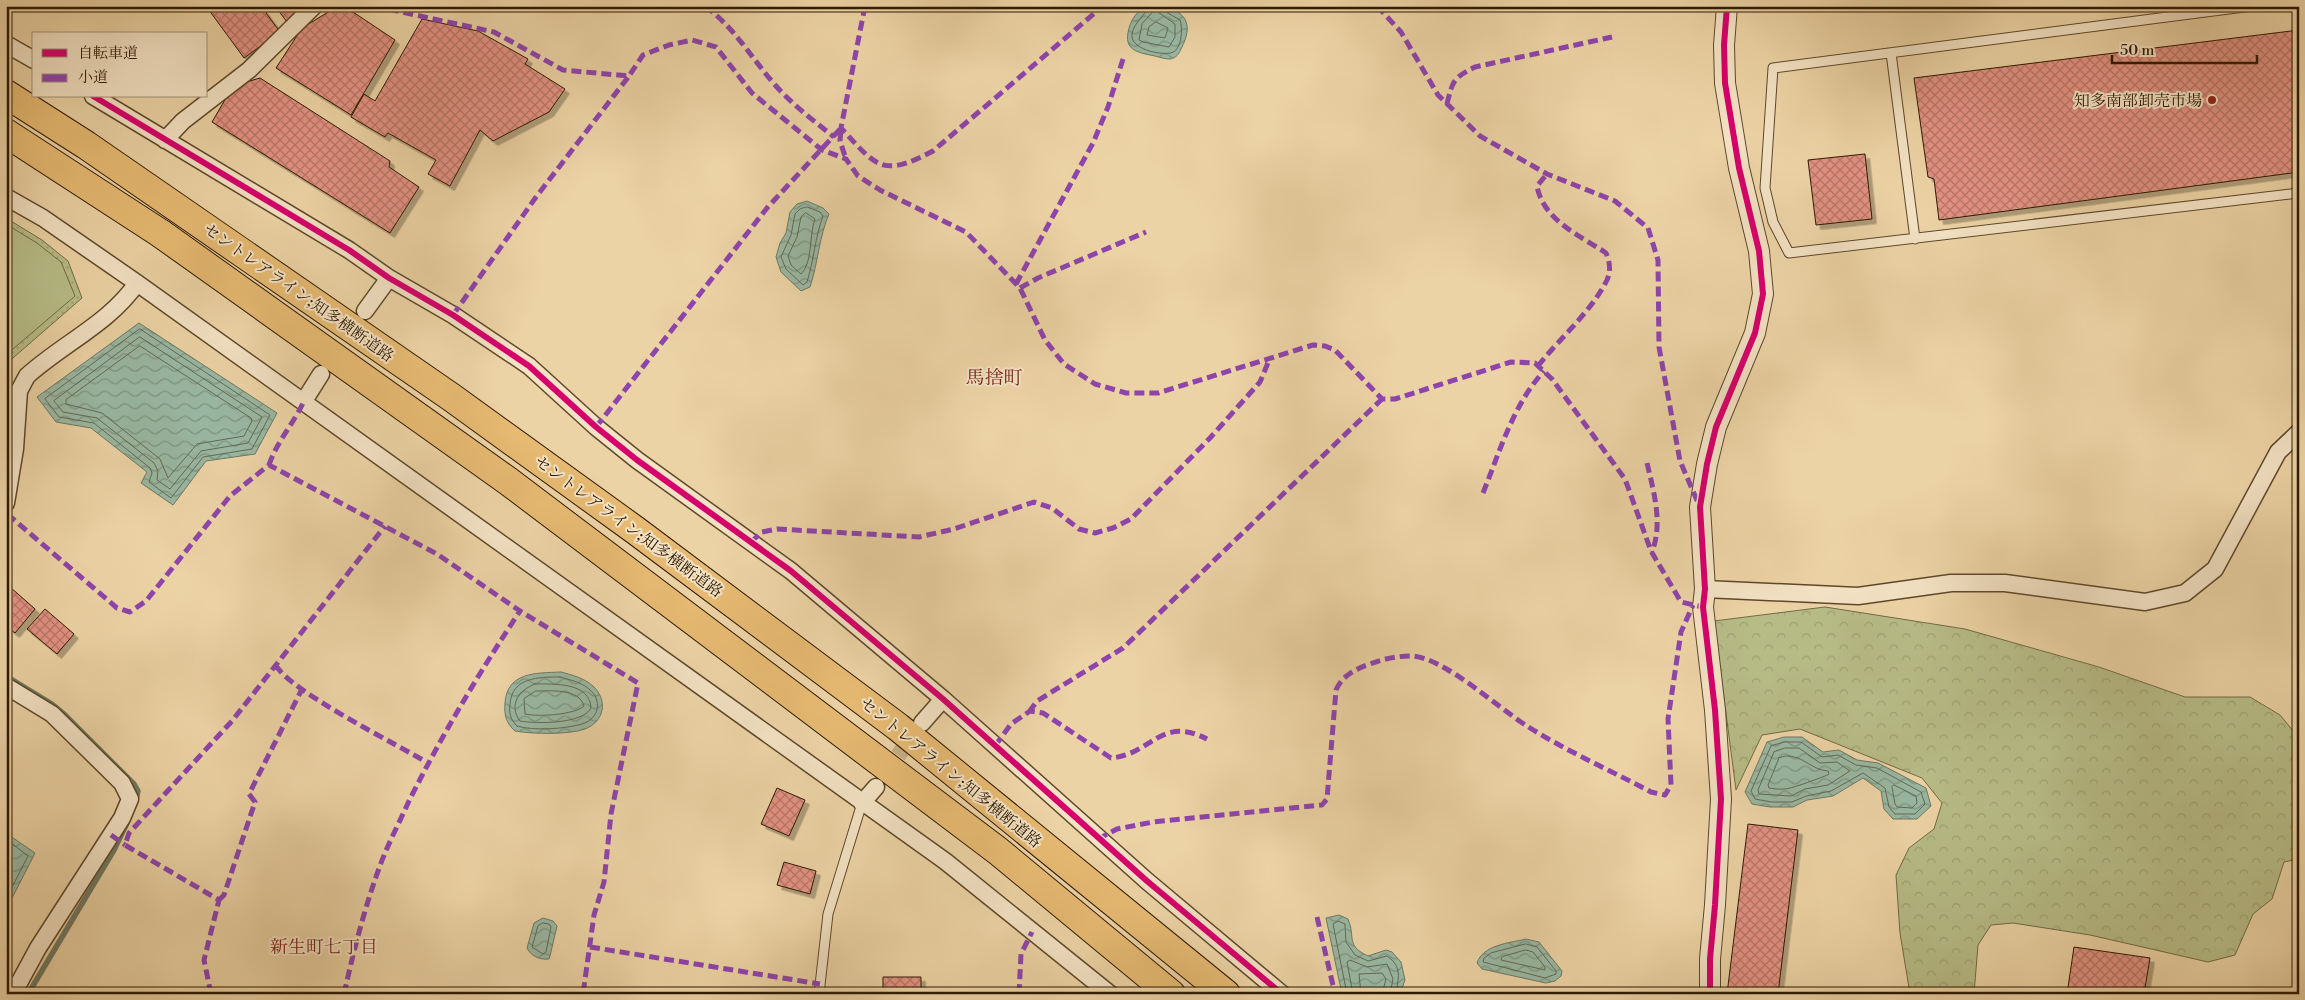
<svg xmlns="http://www.w3.org/2000/svg" width="2305" height="1000" viewBox="0 0 2305 1000" font-family="'Libre Bodoni','Noto Serif JP',serif">
<style>
.forest{fill:url(#forest-crowns);stroke:#726b44}
.park{fill:url(#park-dots);stroke:#726b44}
.garden{fill:#b7bc87;stroke:#726b44}
.water{fill:url(#water-waves);stroke:#6e7962}
.lines{fill:none;stroke-linecap:round;stroke-linejoin:round}
.shore{stroke:#646952;stroke-width:1}
.stream{stroke:#6e7962;stroke-width:5.5}
.building{fill:url(#building-cross-hatch);stroke:#2e1a00;filter:url(#shadow)}
.minor-tunnel{stroke:#c6ae84;stroke-width:16;stroke-dasharray:16 8;stroke-linecap:butt}
.service-casing{stroke:#5e4829;stroke-width:11}
.minor-casing{stroke:#5e4829;stroke-width:19}
.tertiary-casing{stroke:#5e4829;stroke-width:22}
.motorway-casing{stroke:#2e1a00;stroke-width:30}
.service{stroke:#f3e2c4;stroke-width:9}
.minor{stroke:#f3e2c4;stroke-width:16}
.tertiary{stroke:#f3e2c4;stroke-width:20}
.motorway{stroke:#e6ba72;stroke-width:28}
.quiet{stroke:#8e44ad;stroke-width:5;stroke-dasharray:10 5;stroke-linecap:butt}
.cycleway-casing{stroke:#f3e2c4;stroke-width:9}
.cycleway{stroke:#d6006c;stroke-width:6}
.poi-dot{fill:#8f2418;stroke:#f3e2c4;stroke-width:2}
.labels{text-anchor:middle;stroke-width:4;stroke-linejoin:round;paint-order:stroke}
.poi-label{font-size:16px;fill:#2e1a00;stroke:#f3e2c4;text-anchor:end}
.street-label{font-size:16px;fill:#2e1a00;stroke:#f3e2c4}
.neighbourhood-label{font-size:18px;fill:#7a1f14;stroke:#f3e2c4}
.quarter-label{font-size:19px;fill:#7a1f14;stroke:#f3e2c4}
</style>
<defs>
<pattern id="forest-crowns" width="20" height="18" patternUnits="userSpaceOnUse" patternTransform="scale(1.25)"><rect width="20" height="18" fill="#b7bc87"/><path d="M2 6a3 3 0 1 1 6 0M12 15a3 3 0 1 1 6 0" fill="none" stroke="#9ea173"/></pattern>
<pattern id="park-dots" width="8" height="8" patternUnits="userSpaceOnUse" patternTransform="scale(1.25)"><rect width="8" height="8" fill="#b7bc87"/><path d="M2 2h.1M6 6h.1" fill="none" stroke="#9ea173" stroke-width="1.8" stroke-linecap="round"/></pattern>
<pattern id="water-waves" width="16" height="10" patternUnits="userSpaceOnUse" patternTransform="scale(1.25)"><rect width="16" height="10" fill="#99b8a4"/><path d="M0 5q4-4 8 0t8 0" fill="none" stroke="#7d9583"/></pattern>
<pattern id="building-cross-hatch" width="8" height="8" patternUnits="userSpaceOnUse" patternTransform="scale(1.25)"><rect width="8" height="8" fill="#e39283"/><path d="M0 0l8 8M0 8l8-8" fill="none" stroke="#b87669"/></pattern>
<filter id="shadow"><feDropShadow dx="4.5" dy="4.5" stdDeviation="0" flood-color="#0004"/></filter>
</defs>
<rect width="100%" height="100%" fill="#ecd3a5"/>
<filter id="stains"><feTurbulence type="fractalNoise" baseFrequency=".004" numOctaves="4"/><feColorMatrix values="0 0 0 0 .2 0 0 0 0 .09 0 0 0 0 .02 0 0 0 .5 -.17"/></filter>
<radialGradient id="worn" r=".72"><stop offset=".6" stop-color="#630" stop-opacity="0"/><stop offset="1" stop-color="#630" stop-opacity=".3"/></radialGradient>
<!-- forest -->
<path class="forest" d="M1825 607 1965 629 2099 667 2185 697H2250L2280 715 2299 738V859L2284 862 2272 899 2253 914 2235 955 2208 962 2090 935 2013 923 1991 925 1978 945 1974 994H1910L1900 933 1896 875 1909 848 1934 829 1942 803 1922 778 1800 729 1762 735 1736 790 1714 621Z"/>
<!-- park -->
<path class="park" d="M6 218 42 240 68 261 82 298 6 364Z"/>
<!-- garden -->
<path class="garden" d="M6 224 37 243 61 262 75 296 6 355Z"/>
<!-- water -->
<path class="water" d="M1148 6C1178 6 1198 17 1181 49 1179 54 1176 58 1170 59 1165 59 1159 57 1155 56 1134 52 1122 49 1130 25 1134 15 1138 11 1148 6Z
M807 201 823 208 829 214C819 237 818 263 810 287L801 291 781 272 776 257 780 243 786 233 790 212 797 204Z
M139 323 277 413 255 454 206 461 173 505 141 483 147 472 91 428 56 422 37 397Z
M561 672C572 675 584 678 593 686 608 700 605 721 585 729 568 735 532 734 515 731 506 723 504 715 505 703 507 672 536 673 561 672Z
M1784 737H1802L1823 752 1839 750 1857 760 1878 763 1926 788 1931 806 1917 819H1893L1884 809 1881 791 1863 778 1833 796 1807 800 1793 807H1770L1752 804 1745 792 1767 742Z
M6 833 35 853 6 910Z
M1339 915 1348 919C1356 938 1345 945 1368 956L1386 950 1392 952 1401 962 1405 980 1400 994H1342L1326 918Z
M543 918 553 921 557 926 550 956 549 959C539 960 531 956 527 948L534 923Z
M1526 939 1539 942 1562 971 1561 976 1555 981 1546 983 1482 969 1477 963C1483 945 1509 943 1526 939Z"/>
<g class="lines">
<!-- shore -->
<path class="shore" d="M1148 6C1147 15 1133 22 1132 35 1131 49 1159 55 1170 53 1182 52 1183 28 1180 20L1166 12 1164 6
M1155 10 1175 24V37L1169 47 1143 42 1139 40 1142 24Z
M1156 22 1168 28 1165 38 1147 35 1149 27Z
M807 207 820 212 823 216C815 237 814 260 807 282L803 285 786 269 781 257 791 235 795 214 800 209Z
M806 213 815 219C809 234 813 263 801 274L791 265 788 256 797 237 801 217Z
M140 329 270 415 252 449 203 457 171 498 149 482 152 473 150 468 94 423 59 417 45 399Z
M140 337 262 417 248 443 201 451 170 489 157 480 158 471 154 463 97 418 63 412 54 401Z
M140 346 251 418 252 421 244 436 197 444 168 478 160 459 102 413 66 404V400Z
M560 677C570 680 581 682 589 689 603 700 599 719 582 724 565 729 533 731 517 726 510 719 509 713 510 704 512 677 539 677 560 677Z
M535 684C554 684 590 682 591 708 583 724 536 724 520 721 508 705 519 690 535 684Z
M536 691C550 691 579 688 584 706 574 715 538 717 525 714L524 699Z
M1785 742H1801L1822 757 1838 755 1856 765 1877 768 1921 792 1925 804 1915 814H1895L1889 807 1885 788 1863 773 1831 791 1806 796 1792 802H1771L1755 799 1751 791 1771 746Z
M1785 748H1799L1820 763 1837 762 1850 771 1828 785 1805 789 1791 796 1759 794 1758 790 1774 752Z
M1786 756C1803 755 1811 770 1828 771L1829 774C1827 776 1795 787 1790 788 1784 790 1775 789 1769 788L1768 785 1779 758Z
M1894 785 1916 796 1917 803 1912 808 1897 807 1895 804 1892 787Z
M6 839 28 856 6 899
M543 923 549 924 551 927 546 952 543 954 532 947 538 926Z
M1526 944 1537 947 1556 971V974L1545 978 1483 962 1484 958 1491 953Z
M1526 950 1533 952 1545 967V970L1501 960 1502 957Z
M1347 994 1333 924 1338 921 1345 924 1346 942 1355 955 1368 961 1387 956C1403 967 1398 978 1396 994
M1353 994 1347 962 1350 960 1367 967 1387 964 1393 979 1390 994
M1361 994 1359 974 1382 973 1386 979 1382 994"/>
<!-- stream -->
<path class="stream" d="M6 676 52 704 64 714 134 784 138 791 136 800
M28 994 114 850 127 823"/>
</g>
<!-- building -->
<path class="building" d="M206 6H261L280 32 244 58Z
M275 6H301L303 9 287 22Z
M338 6H344L395 40 351 115 276 68 302 28Z
M422 19 478 31 528 59 525 64 565 89 549 112 493 141 480 130 450 186 428 174 436 160 388 133 385 137 351 117 364 94 375 101Z
M2299 30V172L1939 220 1934 179 1928 177 1914 78Z
M260 78 390 161 389 167 419 187 390 233 212 122 233 86Z
M1865 154 1872 219 1816 225 1808 160Z
M10 587 35 609 15 633 6 626V591Z
M45 609 74 634 57 654 27 629Z
M777 788 805 800 789 836 761 824Z
M1748 824 1798 830 1778 994H1727Z
M784 862 816 871 810 894 777 885Z
M2074 947 2150 958 2144 994H2067Z
M883 977H921V994H883Z
M395 990 420 992V994H395Z"/>
<g class="lines">
<!-- minor-tunnel -->
<path class="minor-tunnel" d="M884 775 915 732"/>
<defs>
<path id="service" d="M2252 6 1773 68 1765 188 1773 222 1789 253 2299 193
M1891 53 1915 239
M819 994 828 914 862 803"/>
<path id="minor" d="M6 44 34 60
M93 96 349 250 389 278 453 315 529 366 596 427 637 460 791 571 943 699 1147 881 1282 994
M165 140 183 121 249 70 314 6
M6 197 43 218 137 283 945 861 1110 994
M365 311 389 278
M304 401 321 374
M6 503 15 449 19 391 27 376C62 344 110 323 137 283
M1705 589 1858 596 1951 583H2005L2145 602 2185 593 2215 569 2278 452 2299 432
M6 686 52 714 122 783 130 799 122 818 38 948 13 994
M922 723 943 699
M862 803 876 787"/>
<path id="tertiary" d="M1710 994V959L1715 905 1721 799 1715 710 1703 607 1705 589 1700 507 1707 464 1716 427 1755 333 1763 294 1759 251 1739 168 1725 83 1724 45 1727 6"/>
<path id="motorway" d="M6 94 86 145 451 397 635 530 898 727 1226 994
M6 133 160 233 508 481 998 851 1171 994"/>
</defs>
<!-- service casing -->
<use href="#service" class="service-casing"/>
<!-- minor casing -->
<use href="#minor" class="minor-casing"/>
<!-- tertiary casing -->
<use href="#tertiary" class="tertiary-casing"/>
<!-- motorway casing -->
<use href="#motorway" class="motorway-casing"/>
<!-- service -->
<use href="#service" class="service"/>
<!-- minor -->
<use href="#minor" class="minor"/>
<!-- tertiary -->
<use href="#tertiary" class="tertiary"/>
<!-- motorway -->
<use href="#motorway" class="motorway"/>
<!-- quiet -->
<path class="quiet" d="M374 6 494 32 563 70 629 76 643 55 669 45 692 40 716 47 752 93 822 150 846 159 858 176 880 190 966 232 1020 288 1045 340 1064 364 1095 384 1126 393H1158L1313 345 1325 346 1335 350 1382 399H1395L1511 362 1535 363 1552 379 1625 479 1651 551 1681 602 1703 607
M705 6C735 28 752 59 776 86 793 105 814 121 834 137
M865 6 841 128C877 167 882 178 933 151L1103 6
M1377 6 1401 32 1438 95 1480 136 1547 174 1615 201 1648 228 1658 260 1659 347 1680 461 1699 505
M1447 104C1453 80 1453 78 1475 67L1612 37
M1016 284 1093 143 1108 107 1123 59
M1020 288 1038 278 1146 232
M453 315 536 197 629 76
M1538 366C1560 338 1591 312 1607 280 1611 271 1610 262 1606 253 1579 235 1543 220 1537 186L1547 174
M596 427 767 208 841 128 840 141 846 159
M1647 463C1654 493 1663 523 1652 552
M269 465C276 443 294 423 304 401
M1483 493C1500 451 1513 405 1544 371
M6 517 12 518 117 608 130 612 146 601 230 496 269 465 437 554 520 611 638 683 611 814 604 882 594 915 583 994
M751 542 762 532 777 529 919 537 954 529 1034 502 1052 508 1079 529 1095 533 1113 528 1131 519 1210 438 1260 382 1270 358
M276 665C286 689 400 746 428 763
M1029 712 1037 701 1123 648 1382 399
M995 746 1011 724 1030 711 1043 713 1111 758C1151 755 1160 715 1207 739
M111 835 125 845
M1098 839 1117 829 1153 822 1322 805 1327 799 1336 690C1342 676 1355 669 1370 664 1383 659 1397 656 1411 656 1444 657 1498 708 1527 726 1566 751 1610 770 1651 792L1665 795 1671 785 1668 719 1681 632 1693 605
M219 900 224 895 255 802 249 794 302 689
M1317 917 1335 994
M590 947 820 984
M211 994 204 960 219 900 125 845 129 833 232 721 385 526
M344 994C354 949 365 906 381 863 389 842 400 821 409 801 442 735 479 673 520 611
M1019 994 1021 954 1032 932"/>
<defs>
<path id="cycleway" d="M93 96 349 250 389 278 453 315 529 366 596 427 637 460 791 571 943 699 1147 881 1282 994
M1710 994V959L1715 905 1721 799 1715 710 1703 607 1705 589 1700 507 1707 464 1716 427 1755 333 1763 294 1759 251 1739 168 1725 83 1724 45 1727 6"/>
</defs>
<!-- cycleway casing -->
<use href="#cycleway" class="cycleway-casing"/>
<!-- cycleway -->
<use href="#cycleway" class="cycleway"/>
</g>
<!-- markers -->
<circle class="poi-dot" cx="2212" cy="100" r="5"/>
<g class="labels">
<!-- poi labels -->
<g class="poi-label">
<text x="2202" y="106">知多南部卸売市場</text>
</g>
<!-- street labels -->
<g class="street-label">
<text transform="translate(299 292) rotate(35)" y="6">セントレアライン;知多横断道路</text>
<text transform="translate(629 526) rotate(36)" y="6">セントレアライン;知多横断道路</text>
<text transform="translate(951 772) rotate(39)" y="6">セントレアライン;知多横断道路</text>
</g>
<!-- neighbourhood labels -->
<g class="neighbourhood-label">
<text x="324" y="953">新生町七丁目</text>
</g>
<!-- quarter labels -->
<g class="quarter-label">
<text x="994" y="384">馬捨町</text>
</g>
</g>
<!-- margin -->
<rect width="2305" height="1000" fill="none" stroke="#ecd3a5" stroke-width="25"/>
<rect x="8" y="8" width="2290" height="985" fill="none" stroke="#2e1a00" stroke-width="2.5"/>
<rect x="12" y="12" width="2280" height="975" fill="none" stroke="#2e1a00"/>
<!-- legend -->
<rect x="32" y="32" width="175" height="65" fill="#f3e2c4" stroke="#a49276"/>
<rect x="42" y="49" width="25" height="8" fill="#d6006c" stroke="#a49276"/>
<text x="78" y="58" font-size="15" fill="#2e1a00">自転車道</text>
<rect x="42" y="74" width="25" height="8" fill="#8e44ad" stroke="#a49276"/>
<text x="78" y="82" font-size="15" fill="#2e1a00">小道</text>
<!-- scale -->
<path d="M2112 55v8h145v-8" fill="none" stroke="#2e1a00" stroke-width="2.5"/>
<text x="2120" y="55" font-size="15" fill="#2e1a00" stroke="#f3e2c4" stroke-width="4" paint-order="stroke">50 m</text>
<rect width="100%" height="100%" filter="url(#stains)"/>
<rect width="100%" height="100%" fill="url(#worn)"/>
</svg>
